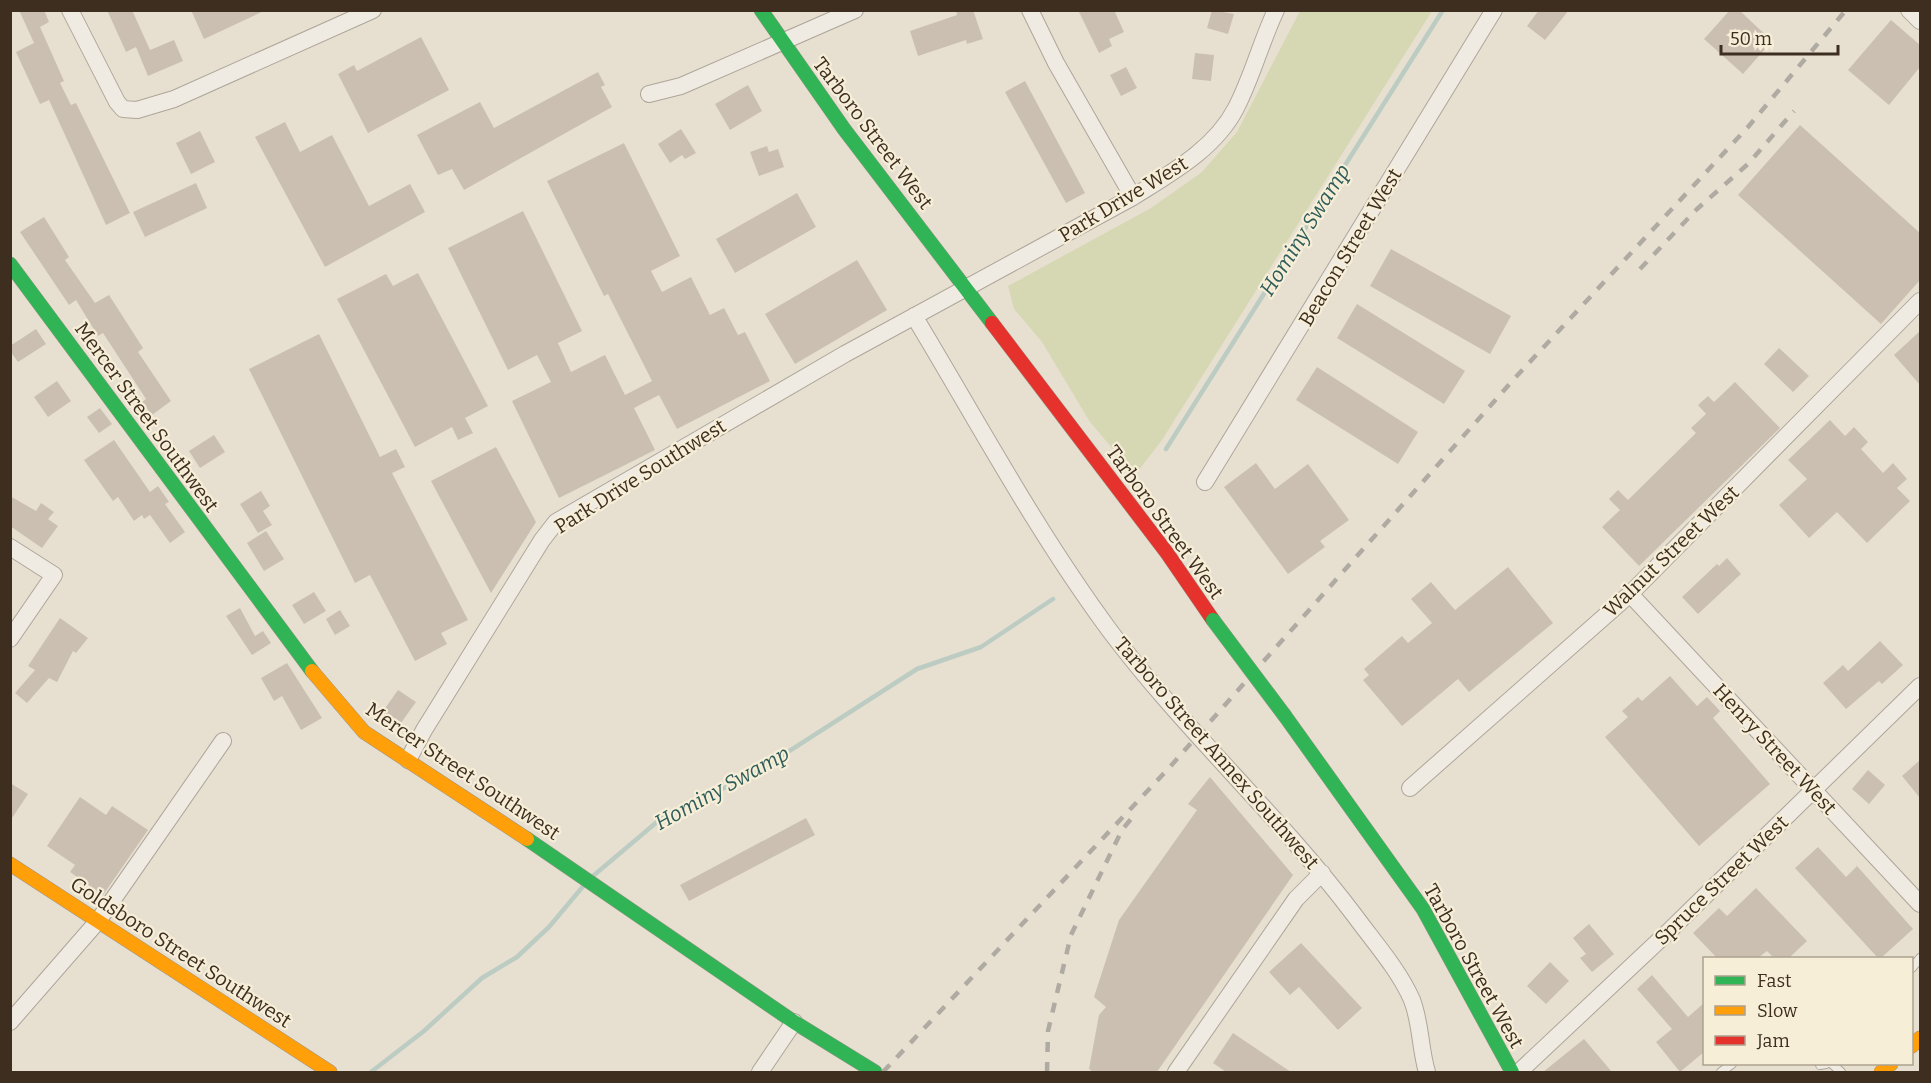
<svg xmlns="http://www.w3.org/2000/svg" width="1931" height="1083" viewBox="0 0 1931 1083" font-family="Bitter,serif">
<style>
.green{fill:#d6d7b3}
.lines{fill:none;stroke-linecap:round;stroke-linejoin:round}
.stream{stroke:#bcccc2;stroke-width:4.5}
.building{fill:#cbbfb2}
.lane-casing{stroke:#ada599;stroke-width:10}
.street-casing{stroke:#ada599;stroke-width:18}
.fast-casing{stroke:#9c958a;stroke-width:15}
.slow-casing{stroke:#9c958a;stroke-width:15}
.jam-casing{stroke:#9c958a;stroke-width:15}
.lane{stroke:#efebe3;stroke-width:8}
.street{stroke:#efebe3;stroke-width:16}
.fast{stroke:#30b455;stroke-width:14}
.slow{stroke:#ff9f0a;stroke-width:14}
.jam{stroke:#e5322d;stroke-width:14}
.rail{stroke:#afaaa2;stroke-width:4.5;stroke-dasharray:10 10;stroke-linecap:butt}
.fast-bridge-casing{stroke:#9c958a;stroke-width:15;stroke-linecap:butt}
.fast-bridge{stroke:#30b455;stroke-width:14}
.labels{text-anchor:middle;stroke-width:4.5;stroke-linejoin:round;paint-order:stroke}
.street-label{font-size:20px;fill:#3d2e20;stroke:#f7eed8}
.water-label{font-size:21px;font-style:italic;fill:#2f5d5a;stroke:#f7eed8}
</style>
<rect width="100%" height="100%" fill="#e7e0d1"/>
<!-- green -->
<path class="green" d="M1300 11H1432L1162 440 1135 475 1090 422 1042 342 1014 309 1008 286 1151 208 1202 172 1237 132Z"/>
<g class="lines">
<!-- stream -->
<path class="stream" d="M1166 449 1443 10
M593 876 664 816 752 775 917 669 981 647 1053 599
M371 1072 424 1031 482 978 517 957 549 927 585 884"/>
</g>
<!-- building -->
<path class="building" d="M19 10H44L49 22 40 27 64 81 60 83 71 105 76 103 130 213 106 225 49 100 40 104 16 52 34 43Z
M107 10H132L150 50 174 40 183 61 148 76 136 47 126 52Z
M191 10H266L204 39Z
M956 10H973L983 39 967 44 966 40 918 56 910 31 957 15Z
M1078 10H1114L1124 32 1109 39 1112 46 1099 53Z
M1212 10 1234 14 1228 34 1207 28Z
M1539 10H1569L1545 40 1527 26Z
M1730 10H1739L1772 41 1743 74 1704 39Z
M1891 20 1920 45V67L1889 105 1848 70Z
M421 37 449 90 368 133 338 74 354 65 357 71Z
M1195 53 1214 55 1211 81 1192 79Z
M1126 67 1137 88 1121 96 1110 75Z
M598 72 605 85 601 87 612 107 464 190 452 169 438 175 417 135 480 102 494 128Z
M1025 81 1085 193 1066 203 1005 92Z
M748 85 762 111 730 130 715 104Z
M285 122 300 152 332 135 369 206 410 184 425 212 325 267 255 137Z
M1800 125 1920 233V280L1881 324 1738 195Z
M681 129 696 153 685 159 682 155 670 163 658 144Z
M200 131 215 162 191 174 176 143Z
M624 143 680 256 651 271 662 292 691 277 710 315 724 308 738 335 745 332 770 381 677 429 659 395 634 408 655 450 559 498 512 401 551 382 537 355 508 370 448 248 523 211 582 331 558 343 571 372 605 355 625 395 652 381 608 294 604 296 547 181Z
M767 146 769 152 778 149 784 167 759 176 750 152Z
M196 183 207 208 145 237 133 212Z
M797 193 816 227 735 273 716 239Z
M44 217 69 257 65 260 95 303 109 295 143 348 138 352 171 401 152 415 142 402 146 399 103 333 98 336 76 300 69 305 20 232Z
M1391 249 1511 316 1490 354 1370 286Z
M857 260 887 310 795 364 765 314Z
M418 273 488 406 465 418 473 433 458 440 452 427 415 447 337 299 386 274 393 286Z
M1357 304 1465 371 1444 404 1337 338Z
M36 329 46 344 18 362 10 351V346Z
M1920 331V385L1894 355Z
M319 334 380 457 396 449 405 467 392 473 468 620 441 633 447 644 415 661 370 575 355 583 249 369Z
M1779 348 1809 376 1793 392 1764 364Z
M1317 367 1418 432 1398 464 1296 400Z
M57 381 71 401 48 417 34 397Z
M1735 382 1780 428 1639 566 1602 527 1620 510 1609 499 1618 490 1628 500 1696 433 1691 428 1706 414 1698 405 1708 396 1714 402Z
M100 408 112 424 99 433 87 417Z
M1830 420 1845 436 1854 427 1868 442 1861 449 1883 473 1893 463 1907 479 1897 488 1910 501 1867 543 1837 512 1809 538 1779 505 1807 479 1788 460Z
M214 435 225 452 200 468 189 451Z
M114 440 150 492 158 486 169 502 165 504 185 532 170 543 150 515 144 519 142 515 134 521 118 497 113 501 84 460Z
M496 447 536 522 491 593 431 481Z
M1256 463 1275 489 1308 464 1349 520 1320 541 1325 547 1288 574 1224 487Z
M261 491 270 506 263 511 272 525 258 533 240 504Z
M10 496 36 511 41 503 54 512 48 519 58 526 42 548 10 526Z
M266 531 284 559 264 571 247 543Z
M1727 558 1741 574 1698 614 1682 597 1717 564 1719 566Z
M1508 567 1553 623 1469 692 1458 679 1402 726 1363 680 1369 675 1364 669 1402 636 1408 643 1432 623 1411 599 1431 582 1455 610Z
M314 592 326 611 304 624 292 605Z
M240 608 255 636 263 631 271 643 252 655 226 616Z
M340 610 350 626 335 635 326 619Z
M60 618 88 638 76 653 73 651 57 682 49 678 27 703 15 693 35 670 28 666Z
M1880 641 1903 665 1882 684 1879 681 1846 709 1823 683 1843 665 1848 671Z
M287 663 322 718 301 730 282 696 274 701 261 678Z
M1670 676 1697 706 1707 697 1720 711 1713 718 1770 784 1699 846 1605 737 1628 717 1622 711 1638 697 1642 701Z
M398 690 416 702 398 727 381 714Z
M1920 760V798L1902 776Z
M1868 770 1885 785 1869 804 1852 789Z
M1210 777 1293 875 1157 1072H1093L1089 1069 1099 1015 1106 1007 1094 997 1119 920 1197 810 1188 804Z
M10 783 28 794 10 821Z
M80 797 106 815 112 806 148 830 103 895 70 872 75 865 47 846Z
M806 818 815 835 689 901 680 885Z
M1818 847 1846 877 1857 866 1913 929 1881 958H1878L1795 868Z
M1756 888 1807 941 1789 958H1774L1767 951 1758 958H1717L1693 933 1719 908 1727 916Z
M1589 924 1614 954 1592 972 1580 958 1586 954 1573 938Z
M1301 943 1362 1008 1338 1030 1299 987 1290 995 1269 972Z
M1550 962 1569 981 1546 1004 1527 986Z
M1652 975 1688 1017 1704 1003V1052L1680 1072 1656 1042 1672 1029 1637 989Z
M1233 1033 1291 1072H1226L1213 1063Z
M1584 1039 1612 1072H1543Z"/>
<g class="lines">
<defs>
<path id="lane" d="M1912 968 1920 958
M1832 1064 1841 1072
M1820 1065 1826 1064
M1721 1072 1732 1064"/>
<path id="street" d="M70 10 117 102 123 109 137 110 174 99 373 10
M1030 10 1056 63 1133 197
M1909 10 1920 21
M649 94 681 86 855 10
M914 316C978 422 1036 531 1110 631 1185 731 1279 815 1355 916 1374 942 1399 970 1412 1000 1421 1023 1420 1049 1427 1072
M1205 482 1494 10
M10 547 54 575 10 639
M1630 594 1920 904
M408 760 424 730 542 540 556 522 845 354 1133 197C1171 173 1215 149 1236 108 1252 77 1261 42 1276 10
M1410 788 1630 594 1920 301
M10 1022 98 921 223 741
M760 1072 794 1022
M1176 1072 1296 899 1322 873
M1519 1072 1668 932 1920 686"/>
<path id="fast" d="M761 10 844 129 992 323
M10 264 312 671
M1285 716 1423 909 1512 1072
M527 839 794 1022 875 1072"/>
<path id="slow" d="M312 671 364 732 527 839
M10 864 330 1072
M1912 1046 1920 1038
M1881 1072 1891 1064"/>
<path id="jam" d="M992 323 1167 553 1213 620"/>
</defs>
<!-- lane casing -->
<use href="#lane" class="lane-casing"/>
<!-- street casing -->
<use href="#street" class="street-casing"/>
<!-- fast casing -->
<use href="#fast" class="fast-casing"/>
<!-- slow casing -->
<use href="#slow" class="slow-casing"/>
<!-- jam casing -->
<use href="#jam" class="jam-casing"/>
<!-- lane -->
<use href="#lane" class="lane"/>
<!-- street -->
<use href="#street" class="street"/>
<!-- fast -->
<use href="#fast" class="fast"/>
<!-- slow -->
<use href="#slow" class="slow"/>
<!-- jam -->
<use href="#jam" class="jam"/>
<!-- rail -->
<path class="rail" d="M1640 269 1697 209 1748 164 1794 111
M883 1072 1169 768 1514 379 1748 127 1846 10
M1047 1072 1048 1031 1071 935 1122 830 1131 819"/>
<defs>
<path id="fast-bridge" d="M1213 620 1285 716"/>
</defs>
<!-- fast-bridge casing -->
<use href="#fast-bridge" class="fast-bridge-casing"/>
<!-- fast-bridge -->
<use href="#fast-bridge" class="fast-bridge"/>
</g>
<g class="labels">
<!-- street labels -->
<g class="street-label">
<text transform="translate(873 133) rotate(53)" y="7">Tarboro Street West</text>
<text transform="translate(1123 199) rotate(-31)" y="7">Park Drive West</text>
<text transform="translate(1350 247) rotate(-59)" y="7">Beacon Street West</text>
<text transform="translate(147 417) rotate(54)" y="7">Mercer Street Southwest</text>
<text transform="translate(640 476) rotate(-32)" y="7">Park Drive Southwest</text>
<text transform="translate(1165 522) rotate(54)" y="7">Tarboro Street West</text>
<text transform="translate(1671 551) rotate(-44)" y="7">Walnut Street West</text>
<text transform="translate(1775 749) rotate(47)" y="7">Henry Street West</text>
<text transform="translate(1217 753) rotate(49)" y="7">Tarboro Street Annex Southwest</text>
<text transform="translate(463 771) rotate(34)" y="7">Mercer Street Southwest</text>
<text transform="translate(1721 880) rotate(-44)" y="7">Spruce Street West</text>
<text transform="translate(181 952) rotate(33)" y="7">Goldsboro Street Southwest</text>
<text transform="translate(1474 966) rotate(61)" y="7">Tarboro Street West</text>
</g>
<!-- water labels -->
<g class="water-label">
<text transform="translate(1305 230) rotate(-58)" y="7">Hominy Swamp</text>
<text transform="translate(722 788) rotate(-29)" y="7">Hominy Swamp</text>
</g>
</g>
<!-- border -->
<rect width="1931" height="1083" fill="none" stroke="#3d2e20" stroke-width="24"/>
<!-- legend -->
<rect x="1703" y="957" width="210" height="108" fill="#f7eed8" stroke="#ada18e" stroke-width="1.5"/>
<rect x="1715" y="976" width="30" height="9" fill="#30b455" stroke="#ada18e" stroke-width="1.5"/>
<text x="1757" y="987" font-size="18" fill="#3d2e20">Fast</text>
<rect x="1715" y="1006" width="30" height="9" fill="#ff9f0a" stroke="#ada18e" stroke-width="1.5"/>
<text x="1757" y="1017" font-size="18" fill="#3d2e20">Slow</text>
<rect x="1715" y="1036" width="30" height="9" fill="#e5322d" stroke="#ada18e" stroke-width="1.5"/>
<text x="1757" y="1047" font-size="18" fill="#3d2e20">Jam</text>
<!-- scale -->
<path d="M1721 45v9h117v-9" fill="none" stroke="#3d2e20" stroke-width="3"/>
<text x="1730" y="45" font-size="18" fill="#3d2e20" stroke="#f7eed8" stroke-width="4.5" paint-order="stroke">50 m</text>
</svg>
